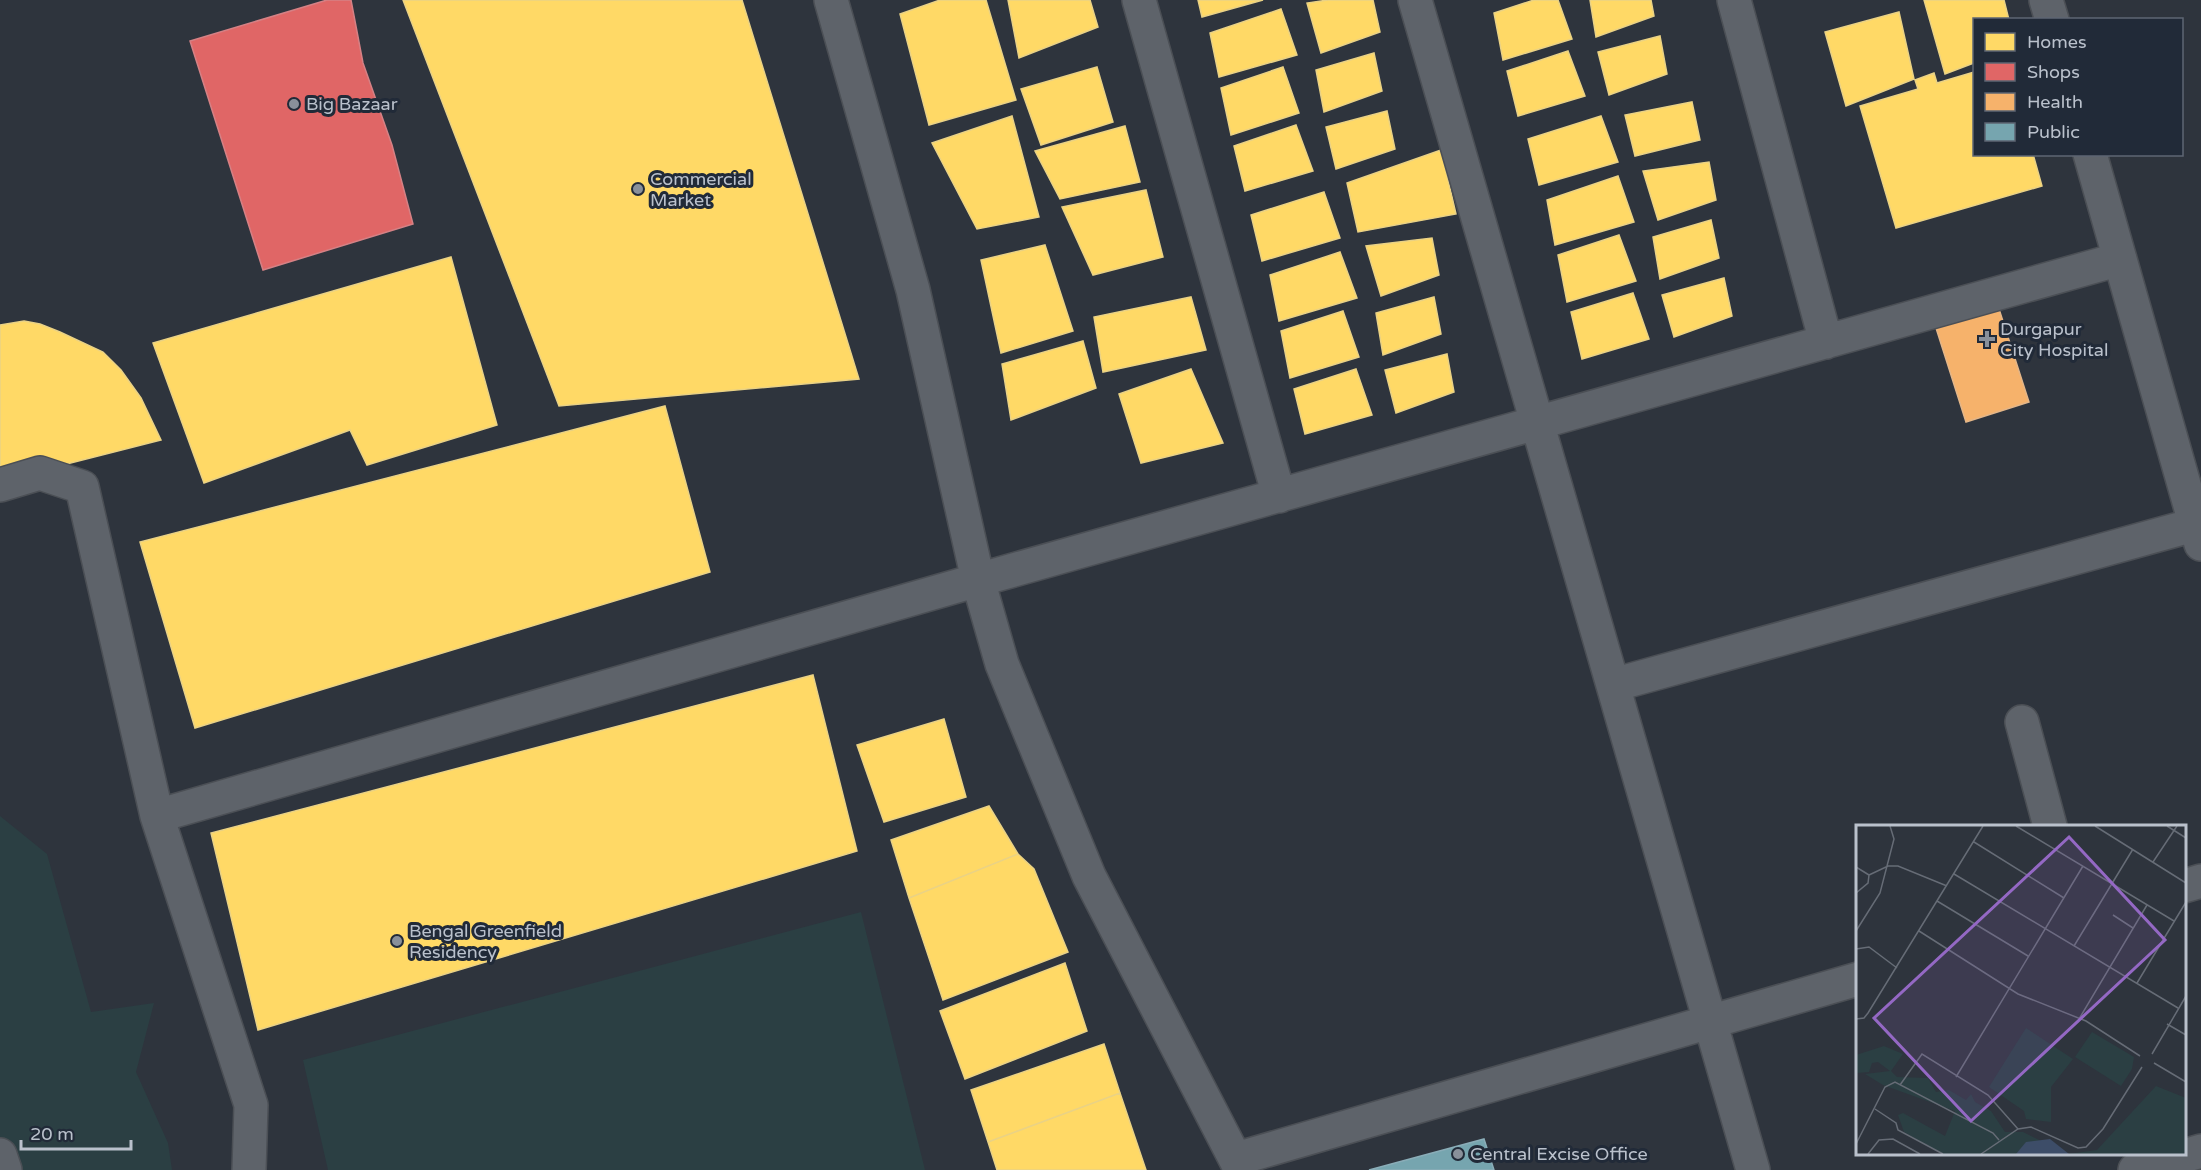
<svg xmlns="http://www.w3.org/2000/svg" width="2201" height="1170" viewBox="0 0 2201 1170" font-family="'Varela Round',sans-serif">
<style>
.green{fill:#2b3f43}
.homes{fill:#ffd966;stroke:#ead285;stroke-width:1.5}
.shops{fill:#e06666;stroke:#d58185;stroke-width:1.5}
.health{fill:#f6b26b;stroke:#e4b688;stroke-width:1.5}
.public{fill:#76a5af;stroke:#8aadb8;stroke-width:1.5}
.lines{fill:none;stroke-linecap:round;stroke-linejoin:round}
.minor-casing{stroke:#4b4f55;stroke-width:36}
.minor{stroke:#5e636a;stroke-width:33}
.poi-dot{fill:#89909a;stroke:#212a38;stroke-width:2}
.labels{text-anchor:middle;stroke-width:6;stroke-linejoin:round;paint-order:stroke}
.poi-label{font-size:18px;fill:#bac1cc;stroke:#212a38;text-anchor:start}
.inset-road{fill:none;stroke:#666c76;stroke-width:1.5}
.view{fill:#9468c4;fill-opacity:0.15;stroke:#9468c4;stroke-width:3}
.inset-edge{fill:none;stroke:#bac1cc;stroke-width:3}
</style>
<rect width="100%" height="100%" fill="#2e343d"/>
<!-- green -->
<path class="green" d="M0 816 47 854 91 1012 154 1003 136 1072 168 1143 172 1170H0Z
M861 912 925 1170H328L303 1060Z"/>
<!-- homes -->
<path class="homes" d="M403 0H742L859 379 559 406Z
M940 0H986L1016 100 929 125 900 14Z
M1008 0H1090L1098 27 1019 58Z
M1198 0H1263L1202 17Z
M1328 0H1373L1380 32 1321 53 1307 3Z
M1534 0H1558L1572 39 1503 60 1494 13Z
M1590 0H1651L1654 16 1596 37Z
M1924 0H2004L2009 20H1974V63L1945 74Z
M1281 9 1297 55 1219 77 1210 33Z
M1899 12 1914 79 1846 106 1825 32Z
M1660 36 1667 74 1609 95 1598 52Z
M1568 51 1585 96 1518 116 1507 71Z
M1374 53 1382 91 1324 112 1316 70Z
M1097 67 1113 122 1041 145 1021 89Z
M1283 67 1299 113 1231 135 1221 88Z
M1974 72V154H2033L2042 186 1896 228 1860 106 1918 89 1915 80 1934 73 1937 83Z
M1692 102 1700 140 1635 156 1625 115Z
M1387 111 1395 149 1336 169 1326 127Z
M1012 116 1039 217 977 229 932 143Z
M1601 116 1618 162 1539 185 1528 139Z
M1296 125 1313 171 1245 191 1234 146Z
M1125 126 1140 182 1060 199 1035 151Z
M1441 150 1456 214 1358 232 1347 183Z
M1709 162 1716 200 1658 220 1643 171Z
M1618 176 1634 222 1555 245 1547 200Z
M1146 190 1163 257 1093 275 1062 207Z
M1324 192 1340 238 1262 261 1251 215Z
M1711 220 1719 258 1660 279 1653 237Z
M1619 235 1636 281 1567 302 1558 255Z
M1432 238 1439 275 1381 296 1366 246Z
M1045 245 1073 331 1001 353 981 260Z
M1340 252 1357 298 1279 321 1270 275Z
M451 257 497 425 367 465 350 430 204 483 153 343Z
M1724 278 1732 316 1674 337 1662 295Z
M1633 293 1649 339 1582 359 1571 312Z
M1191 297 1206 350 1103 372 1094 317Z
M1434 297 1441 334 1383 355 1376 313Z
M1343 311 1359 357 1290 378 1281 331Z
M24 321 40 324 60 332 103 352 121 370 141 398 161 440 0 481V325Z
M1083 341 1096 388 1011 420 1002 364Z
M1447 354 1454 392 1396 413 1385 370Z
M1191 369 1223 443 1141 463 1119 394Z
M1356 369 1372 415 1305 434 1294 389Z
M665 406 710 572 195 728 140 542Z
M813 675 857 851 258 1030 211 833Z
M944 719 966 797 884 822 857 745Z
M989 806 1018 854 909 898 891 840Z
M1018 854 1034 869 1068 952 943 1000 909 898Z
M1065 963 1087 1031 965 1079 940 1011Z
M1104 1044 1120 1093 988 1142 971 1090Z
M1120 1093 1146 1170H997L988 1142Z"/>
<!-- shops -->
<path class="shops" d="M327 0H351L363 63 392 145 413 224 263 270 190 41Z"/>
<!-- health -->
<path class="health" d="M1999 309 2029 402 1966 422 1936 328Z"/>
<!-- public -->
<path class="public" d="M1484 1139 1494 1170H1369Z"/>
<g class="lines">
<defs>
<path id="minor" d="M831 0 913 290 978 580 1002 664 1089 876 1241 1170
M1139 0 1279 496
M1415 0 1753 1170
M1734 0 1826 342
M2046 0 2052 20
M2090 154 2201 544
M0 485 40 473 82 487 157 816 251 1105 249 1170
M1613 685 2201 523
M2022 722 2050 826
M157 816 978 580 2120 259
M2184 886 2201 881
M0 1155 5 1170
M1236 1159 1858 979
M2135 1170 2201 1151"/>
</defs>
<!-- minor casing -->
<use href="#minor" class="minor-casing"/>
<!-- minor -->
<use href="#minor" class="minor"/>
</g>
<!-- markers -->
<g class="poi-dot">
<circle cx="294" cy="104" r="6"/>
<circle cx="638" cy="189" r="6"/>
<path d="M1984 330h6v6h6v6h-6v6h-6v-6h-6v-6h6z"/>
<circle cx="397" cy="941" r="6"/>
<circle cx="1458" cy="1154" r="6"/>
</g>
<g class="labels">
<!-- poi labels -->
<g class="poi-label">
<text x="306" y="110">Big Bazaar</text>
<text x="650" y="185">Commercial<tspan x="650" dy="21">Market</tspan></text>
<text x="2000" y="335">Durgapur<tspan x="2000" dy="21">City Hospital</tspan></text>
<text x="409" y="937">Bengal Greenfield<tspan x="409" dy="21">Residency</tspan></text>
<text x="1470" y="1160">Central Excise Office</text>
</g>
</g>
<!-- overview -->
<g transform="translate(1856 825)">
<rect width="330" height="330" fill="#2e343d"/>
<path d="M170 203 217 234 195 262V297L170 294 168 286 133 262ZM236 207 278 232 276 244 265 261 219 232ZM28 221 47 229 35 246 41 252 72 253 80 267 93 265 110 275 115 269 119 277 135 286 149 307H167L212 329 241 325 300 261 330 273V329H86L48 307 42 290 47 288 89 311 99 286 27 260 9 249 34 246 22 237 16 238 13 247 0 248V230Z" fill="#2b3f43"/>
<path d="M194 314 213 329H160L170 317Z" fill="#3d4d68"/>
<path class="inset-road" d="M160 1 318 96M239 1 330 58M311 1 330 13M118 17 208 73M297 37 321 1M0 42 13 50 12 58 0 68M98 49 322 183M13 50 32 41H42L91 61M81 76 172 131M257 90 277 103M0 106 24 68 38 14 34 1M63 106 162 169 230 196 284 231M218 121 277 24M0 124 13 122 41 143M281 158 330 77M0 194 8 193 12 188 127 1M223 194 291 80M311 199 330 210M296 229 330 171M298 238 330 257M100 252 227 41M44 260 66 229 132 270 162 304M19 284 40 298 42 305 87 329M0 319 29 262 39 257 137 308 143 315M12 329 23 315 37 314 64 329M125 329 162 304 175 302 222 323 230 322 247 304 286 242"/>
<path class="view" d="M213 12 309 115 115 296 18 193Z"/>
<rect width="330" height="330" class="inset-edge"/>
</g>
<!-- legend -->
<rect x="1973" y="18" width="210" height="138" fill="#212a38" stroke="#5e6673" stroke-width="1.5"/>
<rect x="1985" y="33" width="30" height="18" fill="#ffd966" stroke="#5e6673" stroke-width="1.5"/>
<text x="2027" y="48" font-size="18" fill="#bac1cc">Homes</text>
<rect x="1985" y="63" width="30" height="18" fill="#e06666" stroke="#5e6673" stroke-width="1.5"/>
<text x="2027" y="78" font-size="18" fill="#bac1cc">Shops</text>
<rect x="1985" y="93" width="30" height="18" fill="#f6b26b" stroke="#5e6673" stroke-width="1.5"/>
<text x="2027" y="108" font-size="18" fill="#bac1cc">Health</text>
<rect x="1985" y="123" width="30" height="18" fill="#76a5af" stroke="#5e6673" stroke-width="1.5"/>
<text x="2027" y="138" font-size="18" fill="#bac1cc">Public</text>
<!-- scale -->
<path d="M21 1140v9h110v-9" fill="none" stroke="#bac1cc" stroke-width="3"/>
<text x="30" y="1140" font-size="18" fill="#bac1cc" stroke="#212a38" stroke-width="4.5" paint-order="stroke">20 m</text>
</svg>
